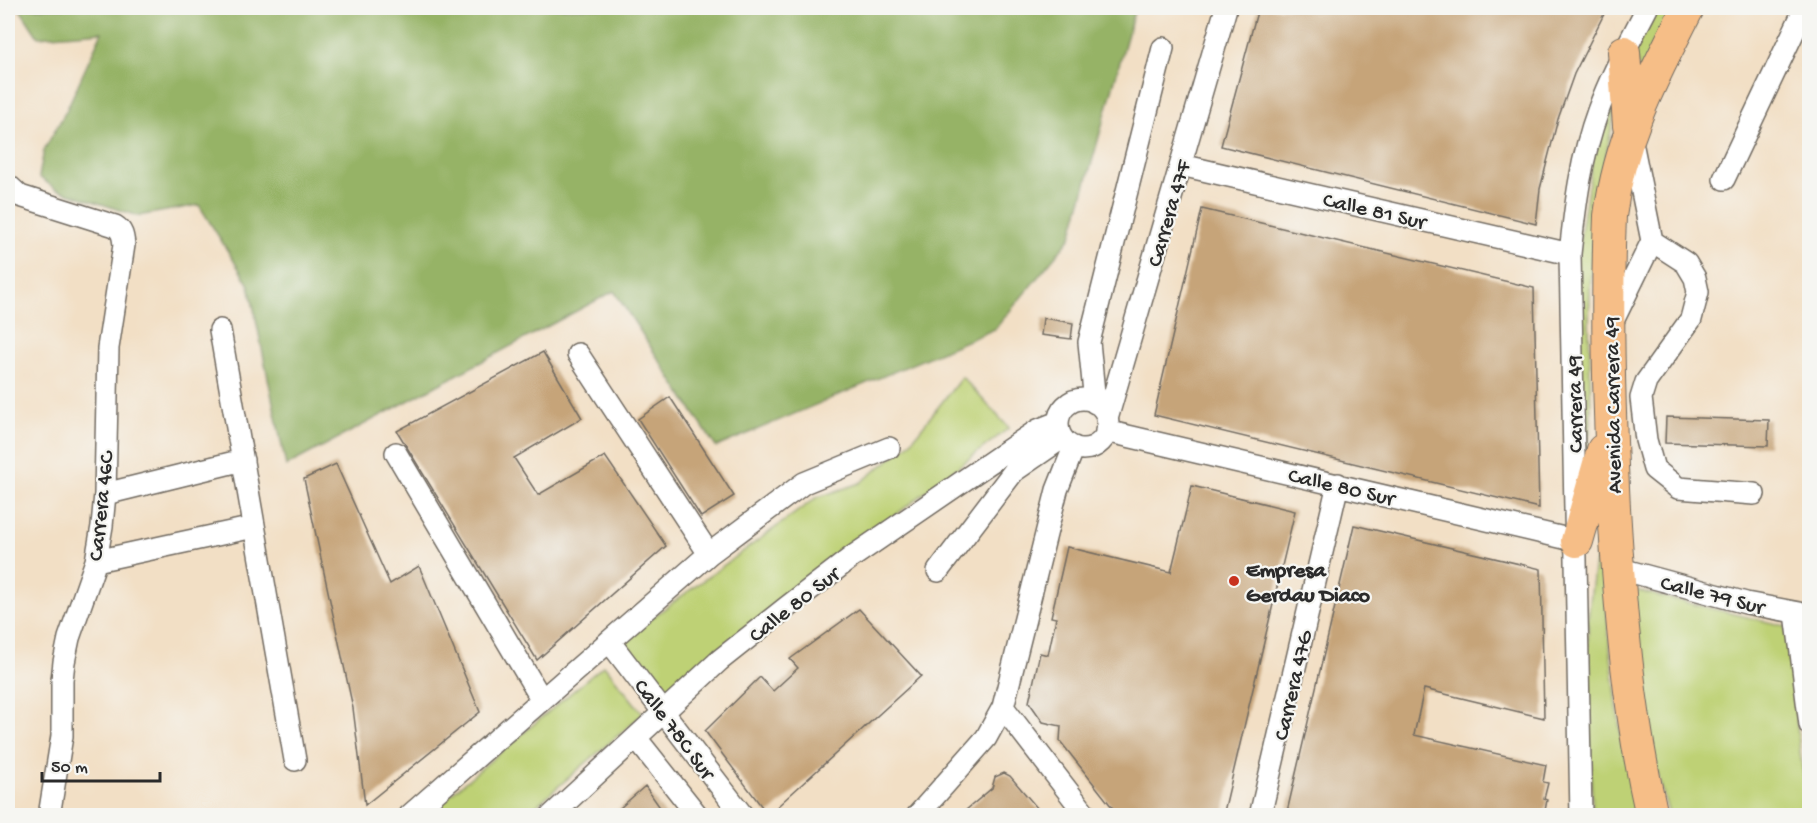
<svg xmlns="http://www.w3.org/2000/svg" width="1817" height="823" viewBox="0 0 1817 823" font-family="'Gochi Hand',sans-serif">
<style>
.green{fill:#bed174;stroke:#747e50;stroke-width:1.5}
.forest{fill:#96b366;stroke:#606f48;stroke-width:1.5}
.building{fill:#c6a479}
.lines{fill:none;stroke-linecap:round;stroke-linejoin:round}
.minor-casing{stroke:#716a61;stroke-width:24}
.highway-casing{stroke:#716a61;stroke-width:34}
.minor{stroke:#fff;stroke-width:21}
.highway{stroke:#f6be87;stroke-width:32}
.poi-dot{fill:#c8321e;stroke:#f6f6f2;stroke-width:2}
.labels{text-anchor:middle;stroke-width:4.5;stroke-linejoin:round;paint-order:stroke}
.street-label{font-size:22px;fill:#2b2b2b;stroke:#f6f6f2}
.poi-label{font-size:22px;font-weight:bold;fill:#2b2b2b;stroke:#f6f6f2;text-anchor:start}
</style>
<rect width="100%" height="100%" fill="#f6f6f2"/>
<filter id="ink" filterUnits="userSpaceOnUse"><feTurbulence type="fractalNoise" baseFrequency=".0167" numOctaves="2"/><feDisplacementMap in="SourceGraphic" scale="12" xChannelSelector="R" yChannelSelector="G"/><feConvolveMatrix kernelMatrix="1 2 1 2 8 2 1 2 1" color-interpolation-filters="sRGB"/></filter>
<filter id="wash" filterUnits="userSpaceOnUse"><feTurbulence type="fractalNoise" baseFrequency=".008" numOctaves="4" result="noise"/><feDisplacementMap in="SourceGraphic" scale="24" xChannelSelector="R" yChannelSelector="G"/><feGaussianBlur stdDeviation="1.35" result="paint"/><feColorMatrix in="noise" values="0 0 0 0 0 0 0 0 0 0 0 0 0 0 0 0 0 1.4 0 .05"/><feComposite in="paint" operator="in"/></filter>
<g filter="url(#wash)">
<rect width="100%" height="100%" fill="#f2dfc5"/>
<!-- green -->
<path class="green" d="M1657 8H1677L1642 78 1633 51Z
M1618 95 1602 175 1592 249 1589 320 1591 424 1583 475 1575 268 1593 157Z
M962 377 1009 428 665 692 623 639 816 498 860 483 909 444Z
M1600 519 1609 640 1620 730 1639 815 1593 816 1589 734 1588 619Z
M1630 589 1785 626 1802 767 1809 798V815H1669L1652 753Z
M604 665 643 714 525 815H426Z"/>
<!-- forest -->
<path class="forest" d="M19 8H1135L1071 237 995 329 716 447 614 291 286 466 249 285 199 205 138 216 56 189 39 177 44 150 66 111 102 32 38 37Z"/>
<g id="blocks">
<!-- building -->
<path class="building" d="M1258 8H1607L1574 74 1558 119 1540 189 1536 224 1221 146Z
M1202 209 1534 288 1539 508 1154 415Z
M1043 318 1073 323 1071 339 1041 335Z
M543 352 582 418 514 458 538 495 605 456 666 546 537 660 397 431Z
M670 397 734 496 701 517 638 419Z
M1666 417 1769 420 1768 446 1665 443Z
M336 464 390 584 419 566 480 712 365 805 353 708 304 479Z
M1192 486 1295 511 1223 816H1119L1060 741 1061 726 1043 722 1029 702 1040 653 1048 655 1056 618 1051 617 1067 547 1171 572Z
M1354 525 1541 569 1544 718 1424 689 1414 735 1546 765 1543 782 1548 783 1544 799 1547 800 1544 816H1286Z
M859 609 921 676 768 815 705 731 760 677 773 691 798 668 790 659Z
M1004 773 1010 776 1044 816H959L992 788 995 777Z
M645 786 666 816H612L620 808Z"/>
</g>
</g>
<g filter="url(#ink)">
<use href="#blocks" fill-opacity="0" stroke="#716a61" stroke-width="1.5"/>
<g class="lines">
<defs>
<path id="minor" d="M1181 165 1570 254
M1724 179 1805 8
M8 185 20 196 115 226C123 231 123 237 124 245L108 348 105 494 102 526 96 561 69 638 64 662 62 680V736L49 816
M1652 241 1686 263 1695 278 1698 292 1691 319 1646 382 1641 398 1646 440 1654 469 1678 488 1754 494
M1611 325 1652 241 1631 137
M220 330 295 760
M578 354 709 554
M1058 424a25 25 0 1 1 50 0a25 25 0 1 1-50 0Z
M1095 403 1089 342 1163 48
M1107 419 1226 8
M1106 431 1577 541
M396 453 542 700
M105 494 243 460
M96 561 254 527
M1617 568 1746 603 1810 615
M938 571 1014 471 1062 438
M1796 613 1810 725
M609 641 743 816
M1003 707 1087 816
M636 738 698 816
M409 816 709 554 804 483 889 448
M551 816 720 660 787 607 852 557 1023 440 1038 430 1058 422
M917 816 986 738 1003 707 1057 490 1074 447
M1260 816 1338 484
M1581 816 1570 254C1575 206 1581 157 1598 111 1611 75 1630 41 1647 8"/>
<path id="highway" d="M1624 52 1629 126
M1577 541 1603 450
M1652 816C1629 715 1620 611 1614 508 1609 411 1606 313 1610 216 1620 137 1653 77 1688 8"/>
</defs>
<!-- minor casing -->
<use href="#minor" class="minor-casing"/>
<!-- highway casing -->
<use href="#highway" class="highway-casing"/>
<!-- minor -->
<use href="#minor" class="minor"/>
<!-- highway -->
<use href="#highway" class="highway"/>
</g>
</g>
<!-- markers -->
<circle class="poi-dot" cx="1234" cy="581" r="6"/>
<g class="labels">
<!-- street labels -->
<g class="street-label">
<text transform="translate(1375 209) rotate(13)" y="8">Calle 81 Sur</text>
<text transform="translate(1167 213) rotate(-74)" y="8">Carrera 47F</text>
<text transform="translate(1573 404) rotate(-91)" y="8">Carrera 49</text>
<text transform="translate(1611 405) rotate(-91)" y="8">Avenida Carrera 49</text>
<text transform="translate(1342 485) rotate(13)" y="8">Calle 80 Sur</text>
<text transform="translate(99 506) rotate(-84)" y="8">Carrera 46C</text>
<text transform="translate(1713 593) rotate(14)" y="8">Calle 79 Sur</text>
<text transform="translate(793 603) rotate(-38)" y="8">Calle 80 Sur</text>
<text transform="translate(1291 685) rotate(-77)" y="8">Carrera 47G</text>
<text transform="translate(676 728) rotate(53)" y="8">Calle 78C Sur</text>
</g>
<!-- poi labels -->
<g class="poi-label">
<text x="1246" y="576">Empresa<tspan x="1246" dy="25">Gerdau Diaco</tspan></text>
</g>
</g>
<!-- margin -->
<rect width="1817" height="823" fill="none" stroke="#f6f6f2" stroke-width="30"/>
<!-- scale -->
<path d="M42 772v9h118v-9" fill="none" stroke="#2b2b2b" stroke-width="3"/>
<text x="51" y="772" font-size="18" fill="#2b2b2b" stroke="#f6f6f2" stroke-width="4.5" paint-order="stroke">50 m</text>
</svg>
